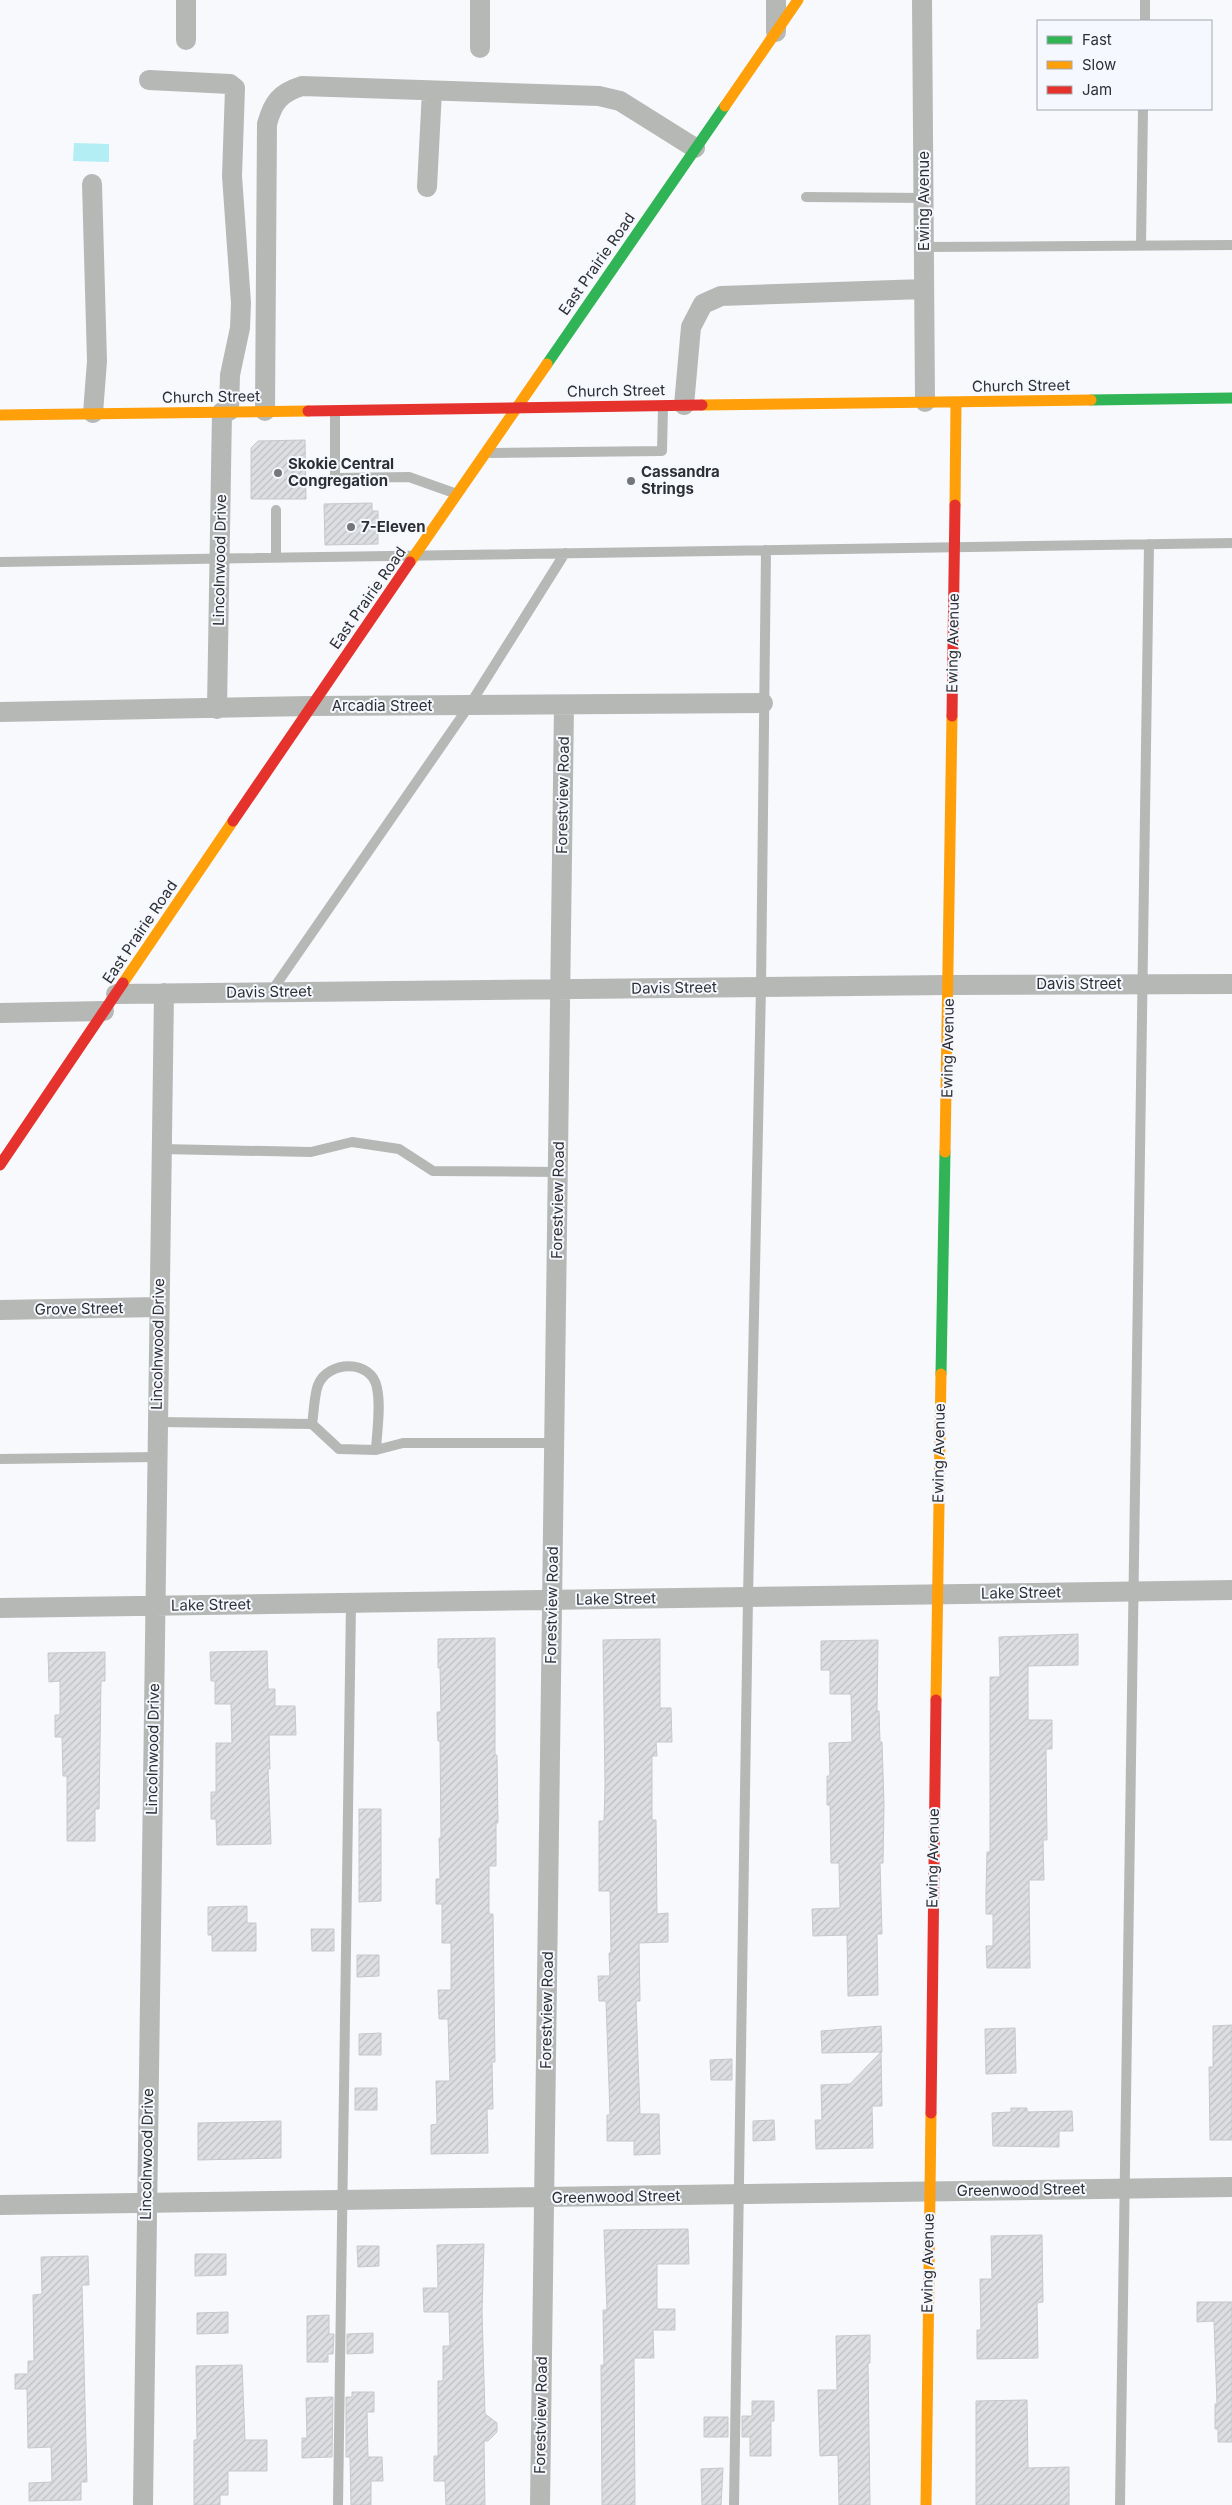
<svg xmlns="http://www.w3.org/2000/svg" width="1232" height="2505" viewBox="0 0 1232 2505" font-family="Inter,sans-serif">
<style>
.water{fill:#b2eef4}
.building{fill:url(#building-hatch);stroke:#c6c8ca}
.lines{fill:none;stroke-linecap:round;stroke-linejoin:round}
.lane{stroke:#b6b8b6;stroke-width:10}
.street{stroke:#b6b8b6;stroke-width:20}
.fast{stroke:#30b455;stroke-width:11}
.slow{stroke:#ff9f0a;stroke-width:11}
.jam{stroke:#e5322d;stroke-width:11}
.poi-dot{fill:#747679;stroke:#f5f8ff;stroke-width:2}
.labels{text-anchor:middle;stroke-width:4;stroke-linejoin:round;paint-order:stroke}
.street-label{font-size:15px;fill:#2e2f32;stroke:#f5f8ff}
.poi-label{font-size:15px;font-weight:bold;fill:#2e2f32;stroke:#f5f8ff;text-anchor:start}
</style>
<defs>
<pattern id="building-hatch" width="6" height="6" patternUnits="userSpaceOnUse" patternTransform="scale(1.25)"><rect width="6" height="6" fill="#dcdee1"/><path d="M-1 1l2-2M0 6l6-6M5 7l2-2" fill="none" stroke="#bdbfc2"/></pattern>
</defs>
<rect width="100%" height="100%" fill="#f7f9fd"/>
<!-- water -->
<path class="water" d="M74 143 109 144V162L73 161Z"/>
<!-- building -->
<path class="building" d="M305 440 306 499H251V448L258 441Z
M372 503V511H378V544L325 545 324 504Z
M1078 1634V1665L1028 1666V1720H1052V1749H1046L1047 1840H1043L1044 1880H1029L1030 1968H987L986 1946H993V1914H986V1892L987 1852H990V1677H1000L999 1637Z
M495 1638V1755H497L498 1823H496V1866H489V1914H493L495 2062H492L493 2109H487L488 2153 431 2154V2125L437 2124 436 2081H450L448 2019H439L438 1990H451V1943H442V1904H436V1879H440L439 1838H441L440 1741H438L437 1712H441L440 1668H438V1639Z
M660 1639V1708H671L672 1742H656L657 1756H652V1820H656L657 1914 668 1913V1942L639 1943 640 2001H636L640 2114H659L660 2154 634 2155V2141H607V2115H610L606 2001H599L598 1976H610L609 1953H611L610 1891H599V1821H604L605 1785 603 1640Z
M878 1640 877 1711H879L880 1742H882L884 1804 883 1863H880L882 1934H877L878 1995 848 1996 847 1935 813 1936 812 1909 840 1908 839 1863H831L830 1805H827V1776H830L829 1743 852 1742 851 1694H830V1670H821V1641Z
M267 1651 268 1689H275V1706H295L296 1735H269L270 1769H268L271 1844 217 1845 216 1819H211V1792H216V1743H232L231 1704H215V1681H211L210 1652Z
M105 1652V1681H101L99 1809H95V1841H67V1776H63L62 1737H55V1715H60V1681L49 1682 48 1653Z
M359 1809H381V1901L359 1902Z
M247 1906V1923H256V1951H212V1935H208V1907Z
M311 1929H334V1951H312Z
M357 1955H379V1976L357 1977Z
M1232 2025V2140H1210L1209 2067H1213V2026Z
M881 2026 882 2052 822 2053 821 2031Z
M1015 2028 1016 2073 986 2074 985 2029Z
M381 2033V2055H359V2034Z
M881 2052 882 2106H872L873 2148 816 2149 815 2120H822L821 2085 850 2084Z
M732 2059V2080H711L710 2060Z
M355 2088H377V2110H355Z
M1011 2108H1027V2112L1072 2111 1073 2131H1059V2147L993 2146 992 2113 1011 2112Z
M774 2120 775 2140 753 2141V2121Z
M281 2121V2158L198 2160V2123Z
M688 2229 689 2264H657V2309H675V2330H653L654 2358H634L635 2505H602L601 2365H604L603 2310H607L604 2230Z
M1042 2235 1043 2302 1037 2303 1038 2358 977 2359V2330H981L980 2279H992L991 2236Z
M484 2244 482 2312 485 2414 497 2423V2432L488 2441H484L485 2505H446L445 2481H434V2456H438V2381H443V2346H450L449 2312H424L423 2288H438L437 2245Z
M357 2246H379V2266L358 2267Z
M195 2254H226V2275L195 2276Z
M88 2256 89 2285H82L87 2482H81V2500L29 2501V2483L52 2482 51 2447 28 2448 27 2389H15V2374H28V2361H34L33 2295 42 2294 41 2257Z
M1197 2302H1232V2442H1218V2429H1215V2404H1217L1214 2321 1197 2322Z
M228 2312V2333L197 2334V2313Z
M329 2315V2334H334L333 2354H328V2362H307V2316Z
M373 2333V2353L347 2354V2334Z
M870 2335V2363H868L870 2505H839L838 2455 820 2456 818 2390H837L836 2336Z
M242 2365 245 2440H267V2471H228V2495H220V2505H194V2440H197L196 2366Z
M352 2392H374V2412H367L368 2457H382L383 2481H371V2505H351L350 2457H346V2397H352Z
M333 2397 332 2457 302 2458V2438H307L306 2398Z
M1027 2400 1028 2468 1069 2467V2505H976V2401Z
M752 2401H774V2421H771V2456H750V2437H742V2416H752Z
M704 2417H728V2437H704Z
M723 2468 721 2505H702L701 2469Z"/>
<g class="lines">
<!-- lane -->
<path class="lane" d="M1145 21V0
M806 197 924 198
M1141 245 1143 109
M924 247 1232 245
M335 412V478L409 477 457 494
M491 453 662 451 663 407
M276 557V510
M0 562 1232 543
M271 992 469 706 565 553
M161 1149 311 1152 352 1142 399 1149 433 1171 558 1172
M157 1422 312 1424 339 1449 376 1450 403 1443H554
M312 1424C314 1412 314 1396 318 1385 328 1360 372 1359 377 1388 381 1407 377 1430 376 1450
M0 1459 157 1457
M338 2505 351 1603
M734 2505 748 1597 761 987 766 550
M1120 2505 1149 544"/>
<!-- street -->
<path class="street" d="M480 0V48
M922 0 925 402
M776 32V0
M186 40V0
M149 80 230 84 235 88 232 176 241 303 240 328 230 375 229 411
M92 184 97 361 93 413
M427 187 432 91
M684 405 691 327 703 304 721 296 924 289
M265 411 267 124C273 102 280 93 302 86L599 96 620 101 695 148
M217 709 222 412
M0 712 311 706 763 703
M116 994 949 985 1232 984
M0 1013 104 1011
M0 1310 159 1307
M0 1608 1232 1590
M0 2205 1232 2187
M143 2505 164 993
M540 2505 564 706"/>
<!-- fast -->
<path class="fast" d="M547 364 725 106
M1091 400 1232 398
M941 1374 945 1152"/>
<!-- slow -->
<path class="slow" d="M725 106 798 0
M702 405 1091 400
M0 415 308 411
M955 505 956 402
M410 562 547 364
M123 983 233 821
M945 1152 952 716
M936 1700 941 1374
M926 2505 931 2113"/>
<!-- jam -->
<path class="jam" d="M308 411 702 405
M952 716 955 505
M233 821 410 562
M0 1165 123 983
M931 2113 936 1700"/>
</g>
<!-- markers -->
<g class="poi-dot">
<circle cx="278" cy="473" r="5"/>
<circle cx="631" cy="481" r="5"/>
<circle cx="351" cy="527" r="5"/>
</g>
<g class="labels">
<!-- street labels -->
<g class="street-label">
<text transform="translate(924 201) rotate(-90)" y="5">Ewing Avenue</text>
<text transform="translate(597 264) rotate(-55)" y="5">East Prairie Road</text>
<text transform="translate(1021 386) rotate(-1)" y="5">Church Street</text>
<text transform="translate(616 391) rotate(-1)" y="5">Church Street</text>
<text transform="translate(211 397) rotate(-1)" y="5">Church Street</text>
<text transform="translate(220 560) rotate(-89)" y="5">Lincolnwood Drive</text>
<text transform="translate(368 598) rotate(-55)" y="5">East Prairie Road</text>
<text transform="translate(953 643) rotate(-89)" y="5">Ewing Avenue</text>
<text x="382" y="711">Arcadia Street</text>
<text transform="translate(563 795) rotate(-89)" y="5">Forestview Road</text>
<text transform="translate(140 932) rotate(-56)" y="5">East Prairie Road</text>
<text x="1079" y="989">Davis Street</text>
<text transform="translate(674 988) rotate(-1)" y="5">Davis Street</text>
<text transform="translate(269 992) rotate(-1)" y="5">Davis Street</text>
<text transform="translate(948 1048) rotate(-89)" y="5">Ewing Avenue</text>
<text transform="translate(558 1200) rotate(-89)" y="5">Forestview Road</text>
<text transform="translate(79 1309) rotate(-1)" y="5">Grove Street</text>
<text transform="translate(158 1344) rotate(-89)" y="5">Lincolnwood Drive</text>
<text transform="translate(939 1453) rotate(-89)" y="5">Ewing Avenue</text>
<text transform="translate(1021 1593) rotate(-1)" y="5">Lake Street</text>
<text transform="translate(616 1599) rotate(-1)" y="5">Lake Street</text>
<text transform="translate(211 1605) rotate(-1)" y="5">Lake Street</text>
<text transform="translate(552 1605) rotate(-89)" y="5">Forestview Road</text>
<text transform="translate(153 1749) rotate(-89)" y="5">Lincolnwood Drive</text>
<text transform="translate(933 1858) rotate(-89)" y="5">Ewing Avenue</text>
<text transform="translate(547 2010) rotate(-89)" y="5">Forestview Road</text>
<text transform="translate(147 2154) rotate(-89)" y="5">Lincolnwood Drive</text>
<text transform="translate(1021 2190) rotate(-1)" y="5">Greenwood Street</text>
<text transform="translate(616 2197) rotate(-1)" y="5">Greenwood Street</text>
<text transform="translate(928 2263) rotate(-89)" y="5">Ewing Avenue</text>
<text transform="translate(541 2415) rotate(-89)" y="5">Forestview Road</text>
</g>
<!-- poi labels -->
<g class="poi-label">
<text x="288" y="469">Skokie Central<tspan x="288" dy="17">Congregation</tspan></text>
<text x="641" y="477">Cassandra<tspan x="641" dy="17">Strings</tspan></text>
<text x="361" y="532">7-Eleven</text>
</g>
</g>
<!-- legend -->
<rect x="1037" y="20" width="175" height="90" fill="#f5f8ff" stroke="#a5a8ad"/>
<rect x="1047" y="36" width="25" height="8" fill="#30b455" stroke="#a5a8ad"/>
<text x="1082" y="45" font-size="15" fill="#2e2f32">Fast</text>
<rect x="1047" y="61" width="25" height="8" fill="#ff9f0a" stroke="#a5a8ad"/>
<text x="1082" y="70" font-size="15" fill="#2e2f32">Slow</text>
<rect x="1047" y="86" width="25" height="8" fill="#e5322d" stroke="#a5a8ad"/>
<text x="1082" y="95" font-size="15" fill="#2e2f32">Jam</text>
</svg>
